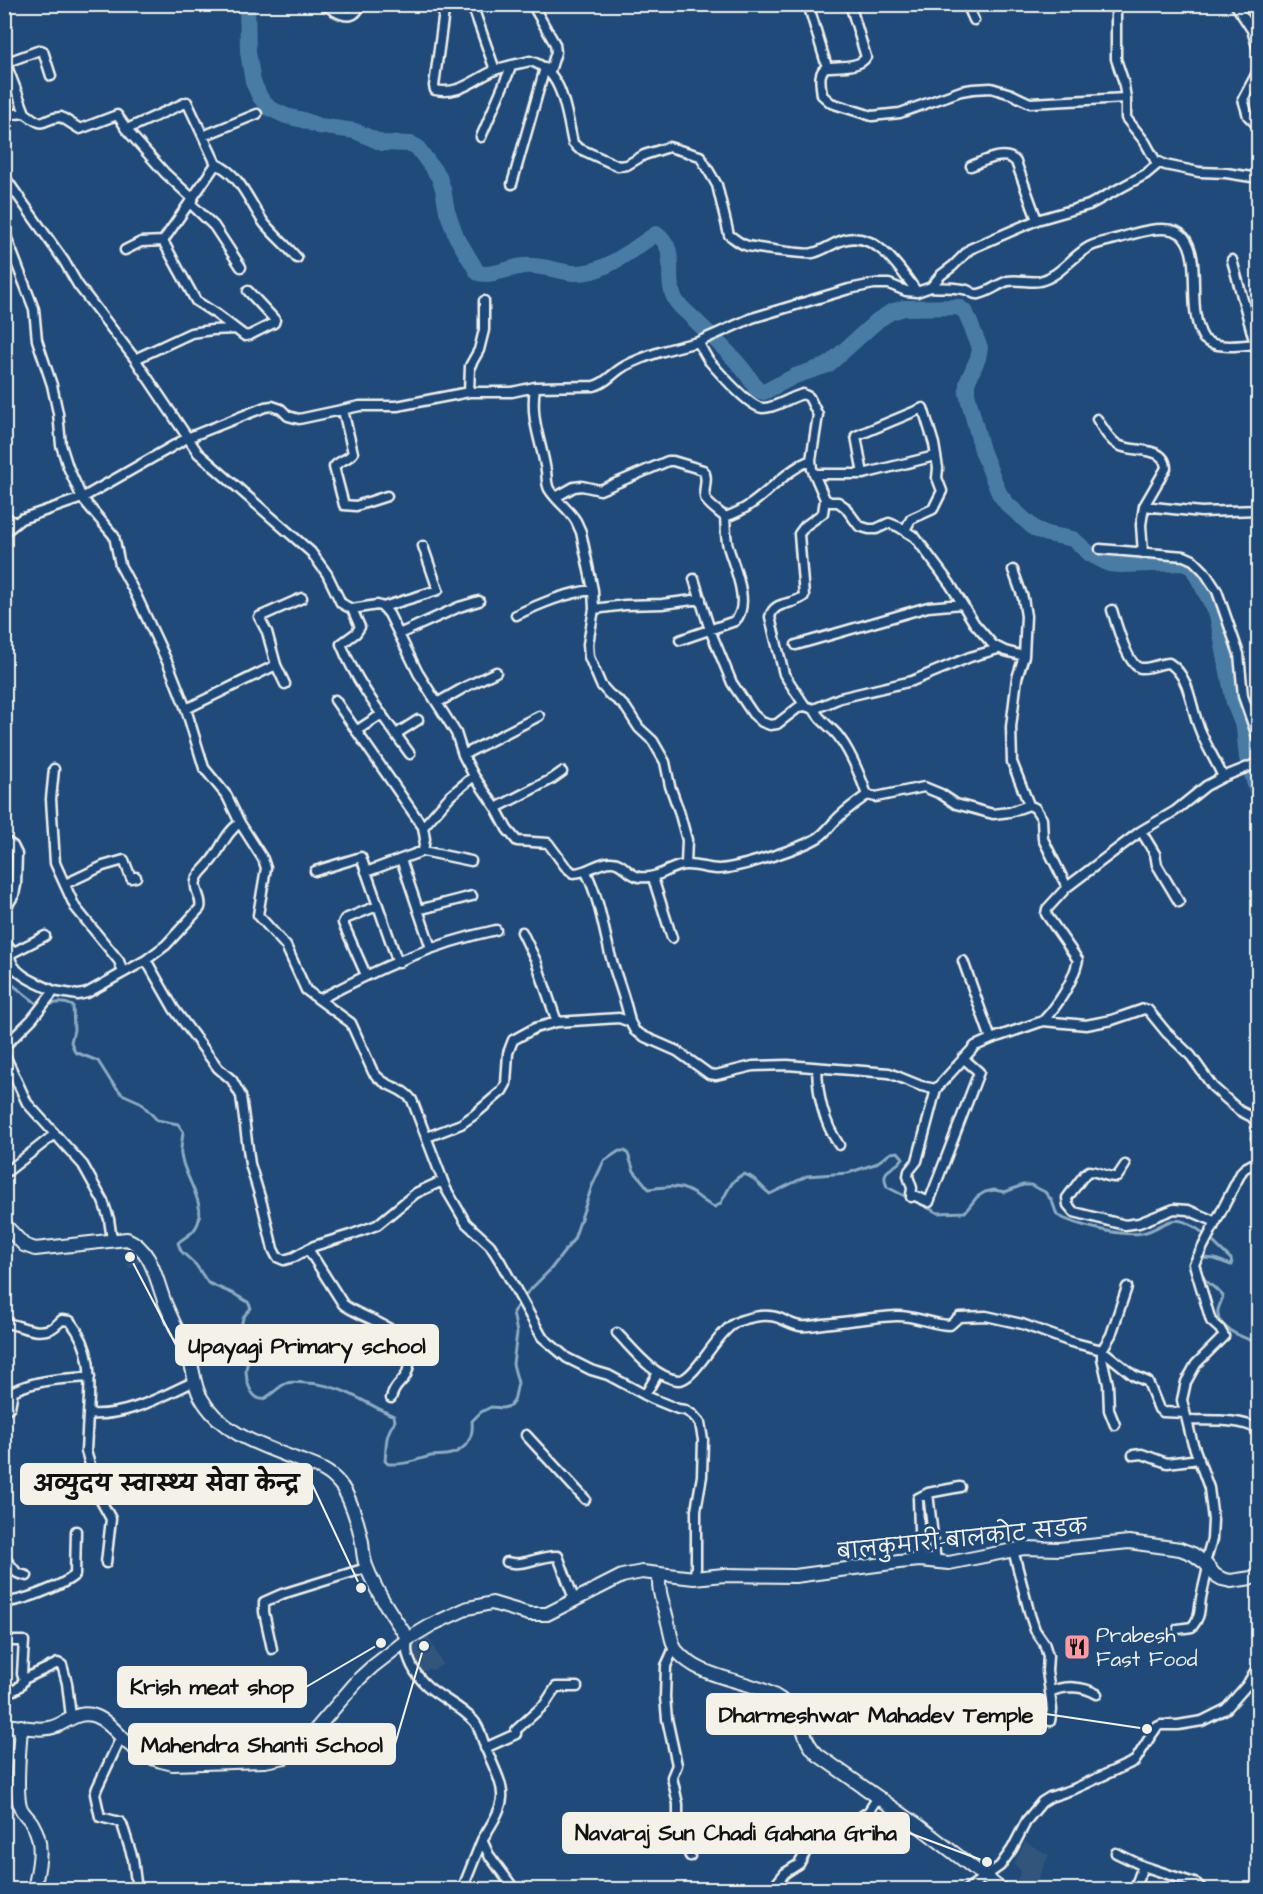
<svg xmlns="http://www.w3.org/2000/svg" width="1263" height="1894" viewBox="0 0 1263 1894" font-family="'Architects Daughter','Playpen Sans Deva',sans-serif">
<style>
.built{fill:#31557b}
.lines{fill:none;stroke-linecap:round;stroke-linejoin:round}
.stream{stroke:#8dabc0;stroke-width:3}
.river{stroke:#487ca5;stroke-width:16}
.street-casing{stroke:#f4f1e8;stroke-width:13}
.secondary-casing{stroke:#f4f1e8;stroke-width:16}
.street{stroke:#1f4a7a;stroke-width:8}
.secondary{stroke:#1f4a7a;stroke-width:12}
.labels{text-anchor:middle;stroke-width:6;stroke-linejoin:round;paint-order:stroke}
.street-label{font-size:21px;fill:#f4f1e8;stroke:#1f4a7a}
.poi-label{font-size:21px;fill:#f4f1e8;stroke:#1f4a7a;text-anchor:start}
.leader{fill:none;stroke:#f4f1e8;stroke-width:2}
.callout-dot{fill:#f4f1e8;stroke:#1f4a7a;stroke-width:2}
.callout{fill:#f4f1e8;stroke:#f4f1e8;stroke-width:2}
.callout-label{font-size:22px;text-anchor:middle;font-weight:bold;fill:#111}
</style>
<rect width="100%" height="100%" fill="#1f4a7a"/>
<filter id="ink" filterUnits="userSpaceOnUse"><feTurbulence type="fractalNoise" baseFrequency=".0167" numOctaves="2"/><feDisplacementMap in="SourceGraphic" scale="12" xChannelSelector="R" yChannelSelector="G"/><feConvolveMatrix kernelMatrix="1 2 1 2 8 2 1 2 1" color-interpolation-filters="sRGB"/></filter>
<g filter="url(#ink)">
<!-- built -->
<path class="built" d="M131 1248 140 1262 130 1269 122 1252Z
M428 1636 443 1665 432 1670 429 1669 419 1674 407 1652 414 1642Z
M1025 1842 1049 1855 1033 1889H1013L1021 1871 1014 1864Z"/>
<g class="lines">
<!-- stream -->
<path class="stream" d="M4 745 8 747 10 755 4 764
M4 860V864
M4 978 36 1003 45 1007C54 1002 63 1001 73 1006L74 1030 71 1042 75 1052 98 1061 110 1080 122 1094 140 1102 157 1120 178 1124 183 1131C183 1138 180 1148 181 1155 184 1177 209 1206 196 1227 192 1235 184 1237 178 1243L181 1251 196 1265 208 1283 234 1294 248 1302 251 1308C247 1313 242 1316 242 1323 241 1333 248 1340 249 1349 251 1357 246 1363 246 1371 246 1380 250 1396 260 1399 267 1401 279 1385 287 1383 292 1381 299 1383 305 1383 342 1384 362 1402 394 1416L395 1421C384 1437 387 1443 385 1461L388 1464C407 1465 414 1460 431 1456 437 1455 444 1456 451 1454 466 1450 474 1437 472 1421L481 1412 491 1407 503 1408 510 1406 514 1401 518 1383 513 1364 517 1333 513 1312 526 1294 550 1270 574 1239 592 1186 604 1161 619 1151H625L628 1154 634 1171 649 1189C663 1187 677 1184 691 1192 701 1197 703 1203 715 1207L720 1204C728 1192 730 1180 744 1174 757 1178 759 1186 770 1194L807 1176 848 1173 875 1164 891 1153 898 1152 903 1158C895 1171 879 1167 887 1187L938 1213 965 1212 977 1197 985 1192 994 1190 1005 1192 1023 1185H1031L1045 1192 1052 1201 1057 1215C1074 1225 1123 1237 1142 1233 1157 1231 1169 1215 1185 1222 1204 1230 1216 1246 1231 1259L1232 1265H1231L1215 1259 1204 1258 1200 1261 1198 1268C1206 1286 1212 1283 1223 1296 1222 1301 1219 1305 1218 1310 1215 1329 1245 1338 1258 1343"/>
<!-- river -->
<path class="river" d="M247 4 248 52 253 82 260 97 269 108 286 116 303 120 319 126 355 131 382 143 411 144 417 147 439 177 443 189 447 211 456 236 478 273C490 277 509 268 523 266 539 264 557 271 573 273 604 275 632 249 656 234 681 250 662 277 676 301 681 308 690 315 696 321 717 342 742 363 757 390L764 392 795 376 828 365 878 320 891 312 904 308 959 307 966 313 980 348 978 358 967 383V394L982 450 999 493 1007 504 1035 529 1047 534 1073 539 1090 554 1109 564 1121 565 1183 563 1192 567 1195 572 1217 614 1234 703 1244 728 1247 758 1258 794"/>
<defs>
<path id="street" d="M323 4C330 8 347 21 355 13 358 11 359 7 361 4
M445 4 434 86 435 90C459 95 472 81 493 71 504 66 518 64 530 61 564 70 566 114 573 143L578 148 618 166 627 165 644 155 669 147 700 156 717 185 729 235C734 238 739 243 745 245 752 248 808 255 813 253 825 250 836 241 847 239 878 233 901 270 917 292
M463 4 471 8 475 13 495 70
M532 4 555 44 556 52 550 71
M808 4 827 67
M850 4 866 57C860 68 839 66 827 67 817 72 821 85 822 95L831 103 872 116 900 113 961 91 973 89 991 88 1011 94 1030 103 1126 98
M967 4 974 20
M1116 4V59L1123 80 1126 98V118L1145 142 1155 160 1165 165 1199 172 1226 173 1258 178
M1235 4 1252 30 1258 50
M1258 71 1243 99 1248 116 1258 126
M25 113 8 69V65L10 61 40 50 43 51 51 76
M4 115 25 113C48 131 40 118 61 117L80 129 117 115 127 129 187 102 203 136 257 114
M125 128 165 173 193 199
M203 136 216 164C241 175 249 202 264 223 274 235 287 246 297 258
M481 137 512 65
M971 166C984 161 1006 149 1016 162L1037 220
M4 176 64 261 78 285 135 359 198 453 311 552 327 574 341 603 346 606 352 609 377 605 383 607 389 614 418 673 456 733 463 755 474 776 496 808 507 829 517 841 548 843 565 866 573 873C589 873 598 861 612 862 623 862 628 875 639 877 659 880 672 864 687 865 698 865 708 869 719 869 739 868 802 848 819 837 825 833 830 826 835 821 844 811 856 803 867 795L876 797 924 787 941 794 956 804 993 814 1010 812 1029 805
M512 184 545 68
M190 203 214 226 241 267
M4 231 34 309 37 340 52 385 58 413 61 445 68 467 82 498 114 536 120 565 136 595 170 668 186 709 204 768 227 796 240 823 263 859 266 868 258 915 286 946 306 990 351 1023 373 1072C385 1088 402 1086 412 1100L446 1189 466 1223 490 1245 500 1261 542 1337 567 1358 591 1370 608 1375 651 1398 678 1409 685 1410 693 1415 700 1423 703 1440 702 1476 696 1510V1568L694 1578
M163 241 196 301 216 314 245 336 250 335 274 323 275 320 248 291
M125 250 141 242 163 241 216 164
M1232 260 1255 344
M931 287C940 288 959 287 967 290 972 292 973 295 979 294 990 292 998 284 1008 281 1019 279 1030 283 1040 281 1060 276 1071 257 1089 247 1098 242 1109 241 1119 238 1136 233 1171 221 1184 237 1203 261 1185 309 1204 339 1217 350 1242 345 1258 344
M698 342 752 318 849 289 874 284H889L906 291 917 292 931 287 941 275 953 266 970 249 1037 220 1089 205 1146 174 1159 163
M135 359 191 333 212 330 235 329
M535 387C530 421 541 439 546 471 547 477 546 483 549 489 556 501 569 509 576 521L581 532 593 590 594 609 588 644 589 657 601 685 609 694 620 702 626 708 639 728 653 741 665 762 670 786 679 811 687 840 686 864
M469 392 470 366 479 350 484 330V301
M343 410 353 453C348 460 339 460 334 467L344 505 356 506 387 496
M1097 419C1103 428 1108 439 1118 445 1133 453 1165 445 1166 468L1144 506 1141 525 1143 553
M814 474H863L935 456
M863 474 856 436 923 408 934 444 938 468 937 478 942 491 933 509 911 519 905 530
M556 497 574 487 582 486 600 490 668 461H673L703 470C710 479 701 490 706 500 710 506 719 512 725 517 726 528 725 539 729 550 735 569 751 605 735 621L680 640
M1144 506 1201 512 1258 510
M4 516 15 523
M725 517C763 505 778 473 811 460
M4 533 21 519 82 498 187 438 265 407 272 406 281 409 288 416 299 419 360 406H397L469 392H512L535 387 594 386C607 383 613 372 625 366 648 354 673 348 698 342 702 348 705 356 710 362 719 372 750 408 763 408 776 408 790 397 803 394L809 397 818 415 811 460 812 469 825 499 830 502H838L845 507 859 526 869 529H876L889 523 899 527 915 537 950 584 974 623 993 645 1005 651 1024 656
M1100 549 1184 556 1193 560 1204 571 1217 591 1239 654 1243 696 1258 739
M1013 570 1023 598 1026 616 1024 656 1017 678 1011 727 1012 762 1029 805 1035 808 1042 819 1043 839 1067 887
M694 579 710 630 732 683 753 714 762 722 770 725 777 724 799 707 805 706 814 709 840 698 912 681 970 657 998 649
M383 607 438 590 423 546
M352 609 360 627 356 633 341 644C357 684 385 719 410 754
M594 609 625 605 662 604 701 599
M1112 610C1116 623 1128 667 1141 668 1150 669 1160 663 1169 663 1191 677 1190 707 1200 730 1206 746 1216 761 1223 777
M516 615C542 603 565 593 593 590
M399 634 459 607 479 601
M796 645 928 607 962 604
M276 665 285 684
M335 700 423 827 425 839 423 851
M437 703 467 686 496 672
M805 706 784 674 770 617C774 600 793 606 804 596L799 534 805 526 823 513 825 499
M186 709 276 665 267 632 259 617 302 598
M814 709C820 722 831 726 839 737 852 754 860 775 867 795
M356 731 382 714
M396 734 418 720
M463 755 539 716
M54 769 51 799 55 863 75 907 119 961 123 973
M496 808 552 779 562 772
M423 827 450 796 474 776
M1141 831 1155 854 1157 865 1179 902
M4 840 13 846 17 854 16 885 14 895 4 911
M401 859 423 851 471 861
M315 871 361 857 398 963
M366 872 401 859 431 948
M586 872C599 898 603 926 610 954 616 977 626 999 630 1022
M653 878 672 938
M65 884 103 866 124 860 131 878 136 877
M418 910 472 896
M522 932 536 961 557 1022
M45 936 12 953 10 955C11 975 38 983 54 991
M4 939 12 953
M146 960 174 1009 218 1068 232 1080 241 1096 250 1164 263 1207 273 1249 277 1257 284 1260 294 1257 314 1246 350 1235 377 1225 416 1193 442 1181
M963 961 991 1039
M366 975 343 923 345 919 377 906
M320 999C375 970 434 943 496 930
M1043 1021C1058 1005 1073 982 1078 960L1046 914 1047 909 1067 887 1141 831 1175 811 1206 786 1223 777 1258 763
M4 1047 32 1019 54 991 78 995 87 993 146 960 166 945 200 908C203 898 193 890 196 881 198 873 206 868 211 861 221 849 226 832 240 823
M4 1053 27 1103 83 1165 103 1201 109 1219 112 1240
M817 1068C818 1097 823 1121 839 1145
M427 1137 461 1124 474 1115 502 1091 506 1084 508 1053 513 1040 535 1028 557 1022 619 1018 630 1022 635 1031 645 1037 677 1051 709 1074 716 1075 753 1066 787 1065 889 1073 921 1086 936 1089 975 1046 991 1039 1043 1021 1086 1025 1112 1020 1144 1009 1148 1010 1166 1032 1191 1056 1213 1087 1240 1111 1252 1117 1255 1121 1257 1127 1256 1138 1258 1144
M1125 1165 1117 1177C1108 1178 1098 1171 1089 1171L1085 1174 1067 1198 1068 1205 1074 1212 1125 1225 1139 1223 1174 1209 1188 1210 1216 1222
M4 1174 55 1134
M911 1194 929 1202 979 1072 963 1058
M911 1197 912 1188 908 1176 909 1171 917 1161 936 1089
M308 1249 343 1304C358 1318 416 1329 410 1361 409 1365 408 1371 406 1375 401 1384 395 1384 391 1398
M4 1323C19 1324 33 1335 50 1329 54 1328 58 1323 62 1320L70 1321C94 1350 90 1380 88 1414 126 1417 161 1397 195 1381
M617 1333C633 1349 653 1377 678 1380 695 1382 717 1329 739 1321 751 1317 767 1313 779 1318 786 1321 793 1325 800 1326 807 1327 816 1325 823 1324 847 1322 872 1317 896 1316 915 1315 932 1325 950 1325L959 1317 986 1316 1022 1324 1071 1342 1102 1350 1133 1375 1148 1382 1159 1409 1163 1412 1185 1413
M645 1395 658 1373
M4 1410 10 1407 13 1391C38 1379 64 1379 90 1377
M88 1414 86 1451 100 1499 111 1519 106 1563
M1188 1420C1211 1421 1238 1418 1258 1429
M1115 1425 1109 1410 1108 1384 1102 1358V1350L1111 1335 1127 1287
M526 1435 585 1499
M1133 1455 1142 1454 1167 1463 1199 1459
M928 1493 936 1562
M1013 1550 1030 1615 1035 1630 1044 1643 1048 1656 1047 1671 1050 1692C1065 1685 1083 1686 1097 1694
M4 1557 17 1573 27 1576
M920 1560 918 1498 928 1493 960 1487
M507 1562C524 1567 540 1555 558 1556L574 1599
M1205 1563 1212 1539 1213 1520 1209 1488 1192 1441 1182 1400 1186 1382 1196 1364 1224 1336 1220 1329 1211 1321 1194 1264 1242 1171 1245 1168 1258 1161
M4 1602C21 1602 62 1586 75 1575L76 1531
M1178 1629 1192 1627C1201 1616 1199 1611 1201 1598 1203 1588 1206 1577 1208 1567
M408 1639C406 1651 407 1655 412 1666 426 1695 454 1699 474 1721 481 1729 482 1741 487 1751 507 1796 509 1797 482 1840L489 1855 515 1890
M4 1641H24L22 1674 24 1679C20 1688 15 1692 4 1691
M674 1648 666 1666 665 1697 667 1719 677 1765 672 1777 678 1804V1829L690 1856
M272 1649 264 1612V1602L282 1594 366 1568
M24 1679 58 1663 62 1665 67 1683 71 1717
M1050 1721 1052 1710 1050 1692
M801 1722 865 1715 889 1709 920 1715
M121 1737 97 1788 95 1794 100 1817 120 1822 122 1824 133 1859 137 1890
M485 1748 516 1734V1730L545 1704 556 1687H577
M1116 1853 1143 1866
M462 1890 482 1840
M764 1890 776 1884 785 1873 799 1864 807 1850 825 1845 826 1835 845 1831 848 1826 869 1811 878 1797
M966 1890 1000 1866 1012 1849 1027 1820 1042 1802 1050 1797 1074 1789 1135 1761 1150 1737 1157 1727 1161 1725H1178L1202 1721 1226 1709 1247 1685 1258 1666
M1134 1890 1143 1866 1197 1884 1203 1890"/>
<path id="secondary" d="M4 1224 24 1245 35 1249 127 1239C152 1249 156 1280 165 1303 173 1322 183 1341 190 1361 194 1372 194 1385 200 1396 220 1433 260 1445 296 1459 312 1465 328 1469 339 1483 350 1495 359 1526 362 1542 363 1551 363 1560 367 1568 377 1594 393 1616 408 1639
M659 1574C658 1594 663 1601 667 1619 670 1628 671 1643 676 1650 701 1681 749 1678 780 1699 788 1705 798 1714 801 1723 806 1737 807 1745 818 1755L919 1826 1002 1890
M4 1725C20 1726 41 1732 56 1726 69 1721 79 1710 95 1716 109 1721 119 1736 130 1745 142 1755 158 1761 173 1764L265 1761 285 1757 299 1749 360 1678 372 1667 408 1639 433 1624 468 1608 492 1603 529 1614H547L622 1576 642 1572 694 1578 724 1575 795 1576 899 1562 920 1560 949 1563 1024 1548 1059 1549 1129 1542 1180 1549 1193 1554 1205 1563 1215 1575 1222 1579 1231 1581 1258 1577
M21 1726C20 1746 15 1789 20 1806 22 1814 30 1818 33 1825 45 1845 38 1868 34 1890"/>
</defs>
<!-- street casing -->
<use href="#street" class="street-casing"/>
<!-- secondary casing -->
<use href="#secondary" class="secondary-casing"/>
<!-- street -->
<use href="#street" class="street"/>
<!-- secondary -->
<use href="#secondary" class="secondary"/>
</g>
</g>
<!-- icons -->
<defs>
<symbol id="restaurant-square" viewBox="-11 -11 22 22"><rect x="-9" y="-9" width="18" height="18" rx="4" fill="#ff9aa2" stroke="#1f4a7a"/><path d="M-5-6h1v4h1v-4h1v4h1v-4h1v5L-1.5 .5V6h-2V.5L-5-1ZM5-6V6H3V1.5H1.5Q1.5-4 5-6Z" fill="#111"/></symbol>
</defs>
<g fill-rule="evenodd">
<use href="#restaurant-square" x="1062" y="1632" width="30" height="30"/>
</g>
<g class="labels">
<!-- street labels -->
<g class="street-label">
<text transform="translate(962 1539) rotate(-6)" y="7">बालकुमारी-बालकोट सडक</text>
</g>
<!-- poi labels -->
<g class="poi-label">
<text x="1096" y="1642">Prabesh<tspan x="1096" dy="24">Fast Food</tspan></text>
</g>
</g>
<!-- callouts -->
<path class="leader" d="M130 1257L176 1345M361 1588L312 1484M381 1643L306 1687M1147 1729L1046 1714M424 1646L395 1744M987 1862L909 1833"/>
<g class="callout-dot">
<circle cx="130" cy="1257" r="6"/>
<circle cx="361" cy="1588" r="6"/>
<circle cx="381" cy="1643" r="6"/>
<circle cx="1147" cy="1729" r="6"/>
<circle cx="424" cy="1646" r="6"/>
<circle cx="987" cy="1862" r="6"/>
</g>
<g class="callout">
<rect x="176" y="1325" width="262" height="40" rx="6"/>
<rect x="21" y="1464" width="291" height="40" rx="6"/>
<rect x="118" y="1667" width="188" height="40" rx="6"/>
<rect x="707" y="1694" width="339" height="40" rx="6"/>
<rect x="129" y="1724" width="266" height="40" rx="6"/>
<rect x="563" y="1813" width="346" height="40" rx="6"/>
</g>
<g class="callout-label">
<text x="307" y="1353">Upayagi Primary school</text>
<text x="166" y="1491">अव्युदय स्वास्थ्य सेवा केन्द्र</text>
<text x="212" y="1694">Krish meat shop</text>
<text x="876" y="1722">Dharmeshwar Mahadev Temple</text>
<text x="262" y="1752">Mahendra Shanti School</text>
<text x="736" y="1840">Navaraj Sun Chadi Gahana Griha</text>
</g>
<!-- margin -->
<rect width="1263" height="1894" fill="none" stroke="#1f4a7a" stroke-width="24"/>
<rect x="12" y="12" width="1239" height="1870" fill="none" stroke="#f4f1e8" stroke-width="2" filter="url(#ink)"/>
</svg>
